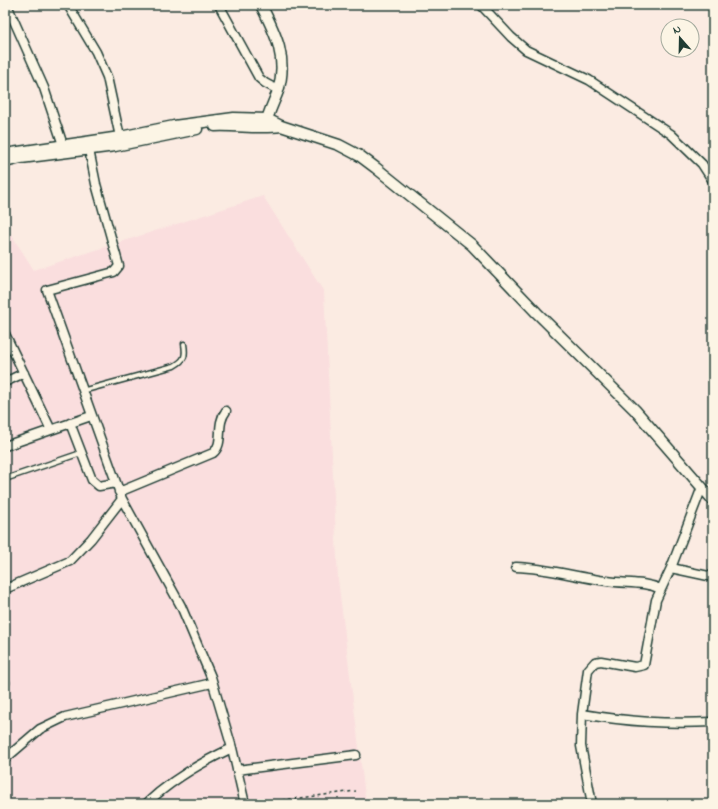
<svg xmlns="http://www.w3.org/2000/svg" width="718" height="809" viewBox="0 0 718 809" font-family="'Indie Flower',sans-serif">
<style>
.built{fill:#fadede}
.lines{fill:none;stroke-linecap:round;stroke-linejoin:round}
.service-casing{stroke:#1f3d34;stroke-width:7}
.minor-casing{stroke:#1f3d34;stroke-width:11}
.tertiary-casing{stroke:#1f3d34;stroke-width:13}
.path{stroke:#1f3d34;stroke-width:1.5;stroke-dasharray:3 3;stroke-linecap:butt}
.service{stroke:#fcf5e5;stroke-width:4}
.minor{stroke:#fcf5e5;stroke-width:8}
.tertiary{stroke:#fcf5e5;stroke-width:10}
</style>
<rect width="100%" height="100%" fill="#fbebe2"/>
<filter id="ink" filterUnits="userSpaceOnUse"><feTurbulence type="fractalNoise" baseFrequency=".025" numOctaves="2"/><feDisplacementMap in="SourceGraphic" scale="8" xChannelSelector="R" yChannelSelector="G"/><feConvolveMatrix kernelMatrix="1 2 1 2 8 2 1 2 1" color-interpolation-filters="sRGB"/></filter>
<g filter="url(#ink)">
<!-- built -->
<path class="built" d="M263 196 324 292 338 579 366 804H5V225L34 270Z"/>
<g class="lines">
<defs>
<path id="service" d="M82 391 174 366C185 360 186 356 184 344
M5 479 81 453"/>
<path id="minor" d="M7 5 44 88 63 145
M68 5 96 52 107 77 120 137
M219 5 259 78 265 83 278 90
M481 5 511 37 526 50 589 80 671 134 702 164 713 181
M88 145 96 184 119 266 114 272 47 290 122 499
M5 334 51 430
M5 382 24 373
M70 423 92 480 99 486 116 483
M5 446 91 416
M119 492 213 453C225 443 215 425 226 411
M516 567C548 568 576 577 607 581 626 584 643 581 661 589
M671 568 713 577
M5 589 70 561 91 539 122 499 181 606 211 677 232 748
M5 683V682
M582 714C629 722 666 724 713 722
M5 759 40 729 65 717 212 683
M237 770 356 755
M146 804C171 780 200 763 232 748L245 804
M592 804 581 746 582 714 588 670 595 662 601 661 635 667 644 665 656 600 671 568 702 487"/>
<path id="tertiary" d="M261 5C276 34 288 59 278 91 274 102 268 113 266 124
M215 126C237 125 259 129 281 126
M5 154 120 137 174 126 234 118 267 119 281 126 339 145 360 156 376 168 472 245 537 313 635 410 713 500
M5 162 21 158 115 146 197 129"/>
</defs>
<!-- service casing -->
<use href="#service" class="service-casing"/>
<!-- minor casing -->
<use href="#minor" class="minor-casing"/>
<!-- tertiary casing -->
<use href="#tertiary" class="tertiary-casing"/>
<!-- path -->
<path class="path" d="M253 804 356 791"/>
<!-- service -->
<use href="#service" class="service"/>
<!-- minor -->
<use href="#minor" class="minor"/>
<!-- tertiary -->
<use href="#tertiary" class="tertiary"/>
</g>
</g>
<!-- margin -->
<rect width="718" height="809" fill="none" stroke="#fcf5e5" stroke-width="20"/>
<rect x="10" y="10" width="698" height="789" fill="none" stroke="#1f3d34" stroke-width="1.5" filter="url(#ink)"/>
<!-- north arrow -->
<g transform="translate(680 38) rotate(340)"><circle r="19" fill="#fcf5e5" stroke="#a4ab9e"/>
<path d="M0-3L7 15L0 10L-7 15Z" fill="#1f3d34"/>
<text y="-6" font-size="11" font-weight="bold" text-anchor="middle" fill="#1f3d34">N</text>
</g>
</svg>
